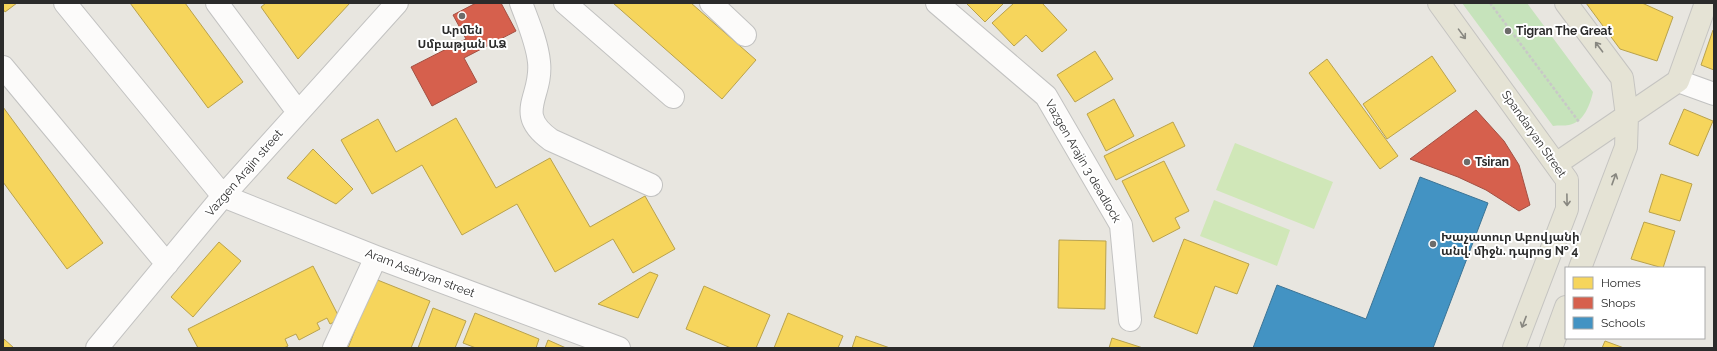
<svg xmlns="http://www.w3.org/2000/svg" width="1717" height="351" viewBox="0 0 1717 351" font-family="Raleway,'Noto Sans Armenian',sans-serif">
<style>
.green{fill:#c6e3bb}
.pitch{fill:#d0e7b8}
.homes{fill:#f6d55c;stroke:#b9a24d}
.shops{fill:#d6604d;stroke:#a35043}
.schools{fill:#4393c3;stroke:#3c7495}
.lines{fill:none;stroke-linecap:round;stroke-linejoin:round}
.minor-casing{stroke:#c2c2c1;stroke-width:24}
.major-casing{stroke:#c5c4c1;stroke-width:24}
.path{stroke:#c8c8c7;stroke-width:2.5;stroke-dasharray:3 2;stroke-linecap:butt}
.minor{stroke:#fcfbfa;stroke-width:22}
.major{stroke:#e5e3d5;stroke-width:22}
.oneway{stroke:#888780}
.poi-dot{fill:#6d6c6a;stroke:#fff;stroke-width:1.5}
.labels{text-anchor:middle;stroke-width:4;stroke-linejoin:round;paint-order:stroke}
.poi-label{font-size:12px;font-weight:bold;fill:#2b2b2b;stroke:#fff;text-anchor:start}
.street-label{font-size:12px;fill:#2b2b2b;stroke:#fff}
</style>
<rect width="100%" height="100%" fill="#e8e6e0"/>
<!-- green -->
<path class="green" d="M1462 3H1527L1593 92C1590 105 1584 122 1569 125 1564 126 1558 125 1553 126Z"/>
<!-- pitch -->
<path class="pitch" d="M1235 143 1333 182 1314 229 1216 190Z
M1214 200 1290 230 1277 266 1200 236Z"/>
<!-- homes -->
<path class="homes" d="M3 3H17L5 12 3 9Z
M130 3H185L243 82 208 108Z
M266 3H350L298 59 261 7Z
M613 3H691L756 60 722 99Z
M966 3H1004L985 22Z
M1014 3H1042L1067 30 1042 52 1026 35 1014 46 992 23Z
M1586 3H1642L1673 17 1657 61 1620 49Z
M1713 30H1714V70L1701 65Z
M1095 51 1113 79 1075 102 1057 75Z
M1432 56 1456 91 1387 139 1363 104Z
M1327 59 1398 156 1380 169 1309 73Z
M1114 99 1134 136 1106 151 1087 114Z
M3 107 103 243 67 269 3 182Z
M1684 109 1713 121 1698 156 1669 144Z
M456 118 496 188 550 158 590 227 645 196 675 249 633 273 613 239 555 272 517 204 462 235 422 165 372 194 341 140 378 119 396 152Z
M1173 122 1185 146 1116 180 1104 156Z
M313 149 353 189 336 204 287 178Z
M1164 161 1189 211 1175 218 1180 228 1153 242 1122 181Z
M1661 174 1692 184 1680 221 1649 212Z
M1644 222 1675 231 1663 268 1631 259Z
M1184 239 1249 264 1237 294 1215 286 1197 334 1154 317Z
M1059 240 1106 241 1105 309 1058 308Z
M219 242 241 261 193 317 171 297Z
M313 266 340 319 330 324 327 318 317 323 320 329 299 340 296 334 285 339 288 346 284 348H198L188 329Z
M650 272 658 275 638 318 598 304Z
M375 279 430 301 411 348H348Z
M704 286 770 315 756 348H731L686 329Z
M433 308 466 321 455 348H418Z
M475 313 539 339 536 348H476L463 343Z
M788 313 843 336 838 348H774Z
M856 336 890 348H852Z
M1112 338 1143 348H1109Z
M4 339 14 348H3Z
M548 340 566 348H545Z
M1605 341 1624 348H1602Z"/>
<!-- shops -->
<path class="shops" d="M476 3H501L516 31 464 58 477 82 432 106 411 67 466 39 453 15Z
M1476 110 1504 141 1519 165 1530 205 1519 211 1486 190 1458 177 1410 159Z"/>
<!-- schools -->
<path class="schools" d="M1420 177 1488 203 1433 348H1253L1277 285 1366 319Z"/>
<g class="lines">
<defs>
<path id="minor" d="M65 3 223 196 376 257 619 348
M217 3 298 112
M521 3C528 22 537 42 539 62 543 97 513 113 551 140L651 185
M565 3 673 97
M711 3 745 35
M937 3 1046 96 1121 225 1130 320
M3 67 167 264
M1678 81 1714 94
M97 348 223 196 397 3
M334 348 376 257"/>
<path id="major" d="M1439 3 1567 180V209L1514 348
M1566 3 1622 78 1627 116 1626 147 1580 268
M1556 164 1678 81 1706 3
M1551 348 1566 307"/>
</defs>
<!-- minor casing -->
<use href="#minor" class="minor-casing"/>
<!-- major casing -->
<use href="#major" class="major-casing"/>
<!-- path -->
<path class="path" d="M1490 3 1579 122"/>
<!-- minor -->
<use href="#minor" class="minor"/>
<!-- major -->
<use href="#major" class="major"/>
</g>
<!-- one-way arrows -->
<defs><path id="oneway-shaft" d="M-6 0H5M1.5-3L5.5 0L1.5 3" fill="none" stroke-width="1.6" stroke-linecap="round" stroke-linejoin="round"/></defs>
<g class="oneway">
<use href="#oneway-shaft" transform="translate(1462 34) rotate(54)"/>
<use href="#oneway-shaft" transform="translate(1599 47) rotate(-127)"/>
<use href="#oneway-shaft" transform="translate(1614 179) rotate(-70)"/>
<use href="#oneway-shaft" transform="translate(1567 200) rotate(89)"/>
<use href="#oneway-shaft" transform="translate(1524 322) rotate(111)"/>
</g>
<!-- markers -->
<g class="poi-dot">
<circle cx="462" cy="16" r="4"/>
<circle cx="1508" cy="31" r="4"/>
<circle cx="1467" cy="162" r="4"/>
<circle cx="1433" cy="244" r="4"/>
</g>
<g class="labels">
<!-- poi labels -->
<g class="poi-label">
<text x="462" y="34" text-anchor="middle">Արմեն<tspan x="462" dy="14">Սմբաթյան ԱՁ</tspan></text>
<text x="1516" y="35">Tigran The Great</text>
<text x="1475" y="166">Tsiran</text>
<text x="1441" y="241">Խաչատուր Աբովյանի<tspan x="1441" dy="14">անվ. միջն. դպրոց № 4</tspan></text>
</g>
<!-- street labels -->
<g class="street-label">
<text transform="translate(1534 134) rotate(55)" y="4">Spandaryan Street</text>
<text transform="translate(1083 161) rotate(60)" y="4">Vazgen Arajin 3 deadlock</text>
<text transform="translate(244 173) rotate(-49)" y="4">Vazgen Arajin street</text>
<text transform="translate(420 273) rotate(21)" y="4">Aram Asatryan street</text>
</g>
</g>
<!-- border -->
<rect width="1717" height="351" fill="none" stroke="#2b2b2b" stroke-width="8"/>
<!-- legend -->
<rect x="1565" y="267" width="140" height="72" fill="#ffffff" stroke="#aaaaaa"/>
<rect x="1573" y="277" width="20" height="12" fill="#f6d55c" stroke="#aaaaaa"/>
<text x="1601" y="287" font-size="12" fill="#2b2b2b">Homes</text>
<rect x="1573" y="297" width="20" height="12" fill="#d6604d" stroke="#aaaaaa"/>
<text x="1601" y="307" font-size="12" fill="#2b2b2b">Shops</text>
<rect x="1573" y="317" width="20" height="12" fill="#4393c3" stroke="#aaaaaa"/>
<text x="1601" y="327" font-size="12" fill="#2b2b2b">Schools</text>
</svg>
